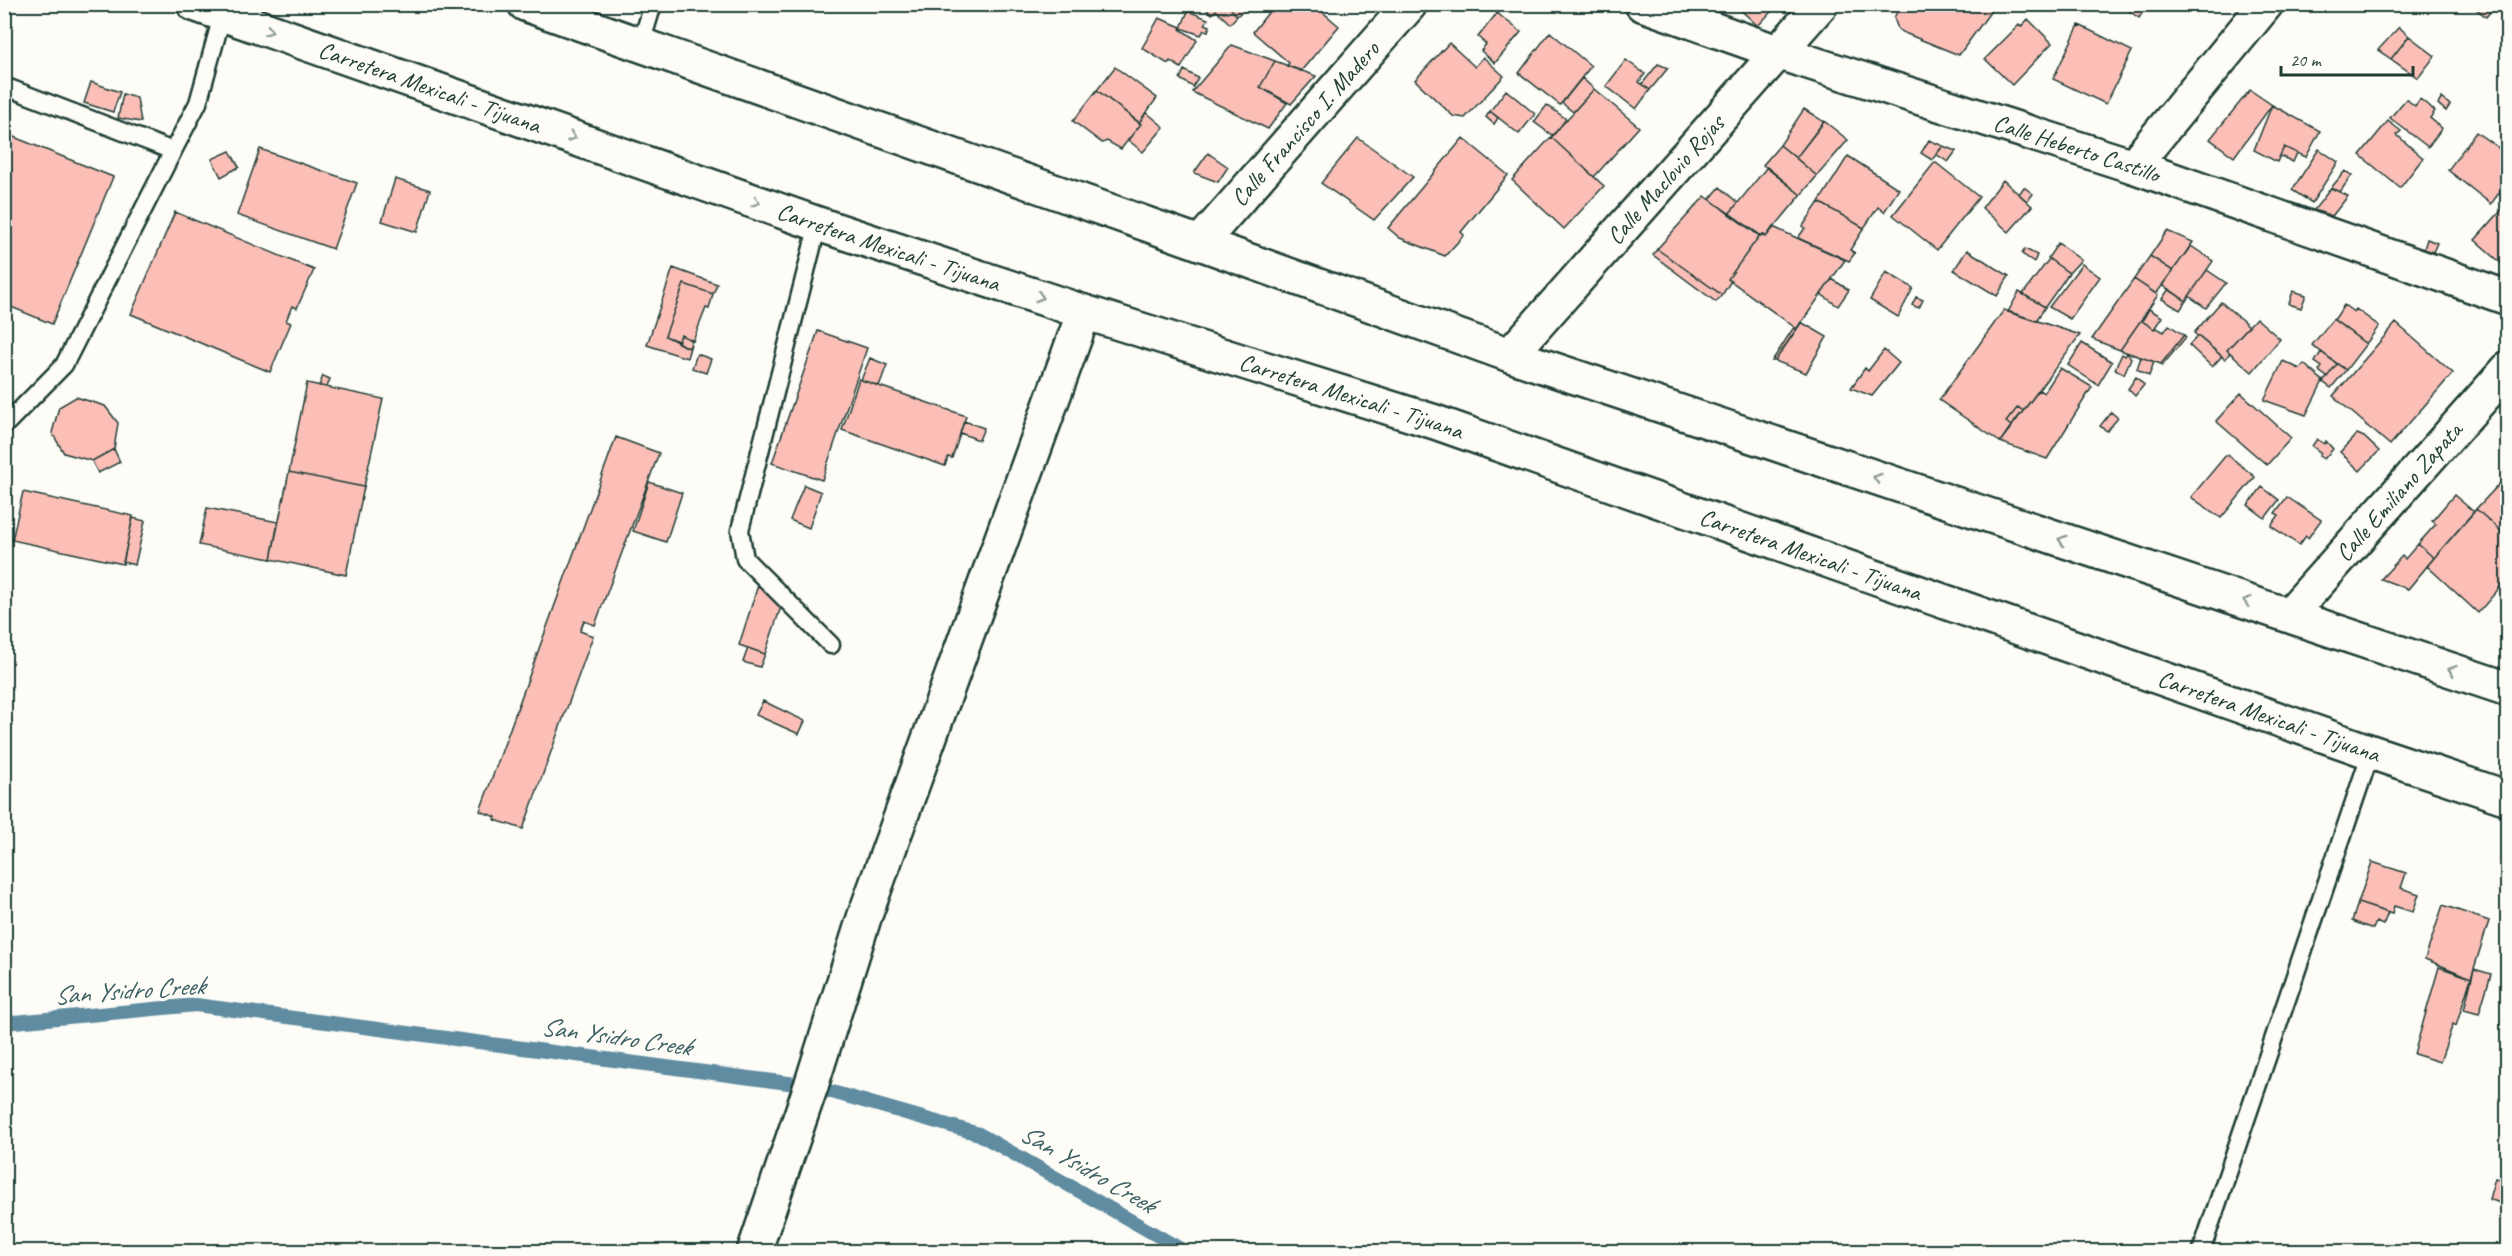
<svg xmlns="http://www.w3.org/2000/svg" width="2512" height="1256" viewBox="0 0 2512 1256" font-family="Caveat,sans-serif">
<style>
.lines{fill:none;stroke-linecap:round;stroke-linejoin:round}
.stream{stroke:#5f8ca0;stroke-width:14}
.building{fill:#fbbfb8;stroke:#1f3d34;stroke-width:1.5}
.lane-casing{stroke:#1f3d34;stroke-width:21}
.street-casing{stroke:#1f3d34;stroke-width:38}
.primary-casing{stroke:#1f3d34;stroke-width:38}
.lane{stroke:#fdfcf7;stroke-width:16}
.street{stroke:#fdfcf7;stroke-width:33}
.primary{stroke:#fdfcf7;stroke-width:33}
.oneway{stroke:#8e9c96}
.labels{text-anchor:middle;stroke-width:6;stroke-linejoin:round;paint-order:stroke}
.street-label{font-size:24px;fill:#1f3d34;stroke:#fdfcf7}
.water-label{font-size:26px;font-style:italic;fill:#3a5e61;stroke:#fdfcf7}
</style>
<rect width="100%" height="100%" fill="#fdfcf7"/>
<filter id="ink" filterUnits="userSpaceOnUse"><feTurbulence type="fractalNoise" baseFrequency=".0167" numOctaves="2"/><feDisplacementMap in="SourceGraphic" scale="12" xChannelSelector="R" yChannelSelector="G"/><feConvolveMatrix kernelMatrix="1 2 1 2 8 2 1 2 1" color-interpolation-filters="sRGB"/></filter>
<g filter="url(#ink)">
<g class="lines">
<!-- stream -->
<path class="stream" d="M4 1023 196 1005 811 1086 979 1134 1186 1252"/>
</g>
<!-- building -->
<path class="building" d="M1201 4H1227L1237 16 1230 24 1216 10 1212 14Z
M1227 4H1250L1237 16Z
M1275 4H1313L1339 26 1301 71 1287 66 1289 63 1253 32Z
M1734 4H1778L1758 26Z
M1901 4H1996L1959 55 1902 32 1898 29 1894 18Z
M2062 4H2082L2077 12Z
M2119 4H2148L2139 18Z
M2497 4 2486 17 2474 7 2475 4Z
M1188 11 1208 19 1205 24 1210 26 1208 31 1204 30 1201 35 1181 28Z
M1497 13 1521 32 1495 63 1481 51 1486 44 1478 37Z
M1159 18 1181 27 1180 29 1197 40 1181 68 1170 61 1168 64 1142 48Z
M2028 19 2052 43 2012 85 1985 59 2019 25 2021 27Z
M2079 25 2132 51 2106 104 2053 79Z
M2399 27 2409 36 2391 59 2378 50Z
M1550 32 1591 66 1560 105 1519 73Z
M2409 36 2435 56 2418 78 2391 59Z
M1449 43 1475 67 1483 57 1504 76 1465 118 1453 116 1415 80Z
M1232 45 1275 61 1260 87 1287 103 1268 129 1192 92Z
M1626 60 1645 74 1639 82 1650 90 1636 109 1606 86Z
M1275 61 1316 76 1291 104 1260 87Z
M1658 64 1668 68 1650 90 1642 84Z
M1115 67 1157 98 1139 123 1097 90Z
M1184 70 1198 78 1193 87 1180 79Z
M1582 78 1594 89 1573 112 1562 103Z
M91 82 120 92 113 112 84 103Z
M1594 89 1639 127 1594 177 1551 137Z
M1097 90 1141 124 1121 149 1107 141 1102 143 1073 121Z
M1506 90 1535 114 1519 134 1490 111Z
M2250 90 2272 105 2234 157 2210 139Z
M123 94 137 98 141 122 118 118Z
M2442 98 2450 105 2446 111 2438 104Z
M2406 99 2415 106 2420 99 2435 111 2430 118 2442 128 2428 147 2390 118Z
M1547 105 1566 119 1553 136 1534 122Z
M2272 105 2320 131 2306 157 2284 147 2277 162 2254 150Z
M1804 109 1824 122 1796 158 1780 145Z
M1490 111 1498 118 1494 124 1486 117Z
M1146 112 1164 127 1143 152 1128 140 1141 124 1139 123Z
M1824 121 1848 140 1817 176 1796 158Z
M2388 121 2401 131 2397 135 2423 158 2400 188 2360 155Z
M2476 132 2508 155V181L2491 204 2448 170Z
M4 133 113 177 52 324 4 304Z
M2508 136V155L2498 148Z
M1551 137 1604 186 1564 229 1512 180Z
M1358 138 1413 177 1374 220 1321 183Z
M1463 138 1508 175 1461 232 1464 235 1445 256 1400 238 1388 228Z
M1929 140 1943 146 1932 160 1921 153Z
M1780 145 1817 176 1801 195 1763 165Z
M1943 146 1956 151 1948 162 1936 154Z
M2284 147 2297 153 2293 162 2280 156Z
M260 149 357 183 333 249 237 215Z
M2319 149 2338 162 2312 203 2292 190Z
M230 151 239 167 221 177 212 159Z
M1208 153 1228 167 1218 182 1194 173Z
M1848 156 1899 189 1884 212 1878 207 1864 228 1819 202Z
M1935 162 1979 197 1937 250 1893 215Z
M1767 167 1801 195 1766 237 1763 234 1761 237 1729 214Z
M2345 171 2352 175 2340 192 2331 188Z
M395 179 430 190 417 232 382 221Z
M2003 180 2032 206 2009 232 1982 208Z
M1720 187 1738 203 1729 214 1710 199Z
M2024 187 2033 194 2027 201 2019 194Z
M2331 188 2348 196 2332 216 2314 210Z
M1705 196 1760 235 1728 279 1731 281 1722 295 1657 249Z
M1819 202 1864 228 1850 250 1855 253 1849 261 1798 238 1805 228 1803 226Z
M2508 203V269L2475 240Z
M175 212 314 270 297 308 292 306 286 321 291 323 270 372 131 314Z
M1773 227 1845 260 1797 329 1728 279 1760 235 1766 237Z
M2167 231 2193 242 2173 271 2150 256Z
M2427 239 2437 243 2433 252 2424 249Z
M2058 243 2081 260 2069 273 2048 258Z
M2191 246 2213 261 2186 301 2162 285Z
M1657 249 1722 295 1716 302 1653 255Z
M2025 249 2037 255 2034 262 2022 254Z
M1967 250 2009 276 1997 296 1954 270Z
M2150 256 2173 271 2156 294 2134 279Z
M2049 259 2069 273 2045 307 2023 294Z
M2082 264 2100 277 2070 319 2049 307Z
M673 268 717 284 713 294 684 284 665 336 689 348 692 340 687 358 647 345Z
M2207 270 2226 283 2206 308 2189 296Z
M1886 272 1913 288 1898 317 1870 300Z
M1832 279 1849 290 1838 306 1821 294Z
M2134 279 2158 295 2141 320 2120 350 2092 339Z
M684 284 713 294 709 309 706 308 693 341 681 335 678 341 665 336Z
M2169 289 2186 301 2180 310 2162 299Z
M2293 291 2306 295 2301 308 2289 304Z
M2019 292 2045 307 2036 321 2008 312Z
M1916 297 1923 300 1919 308 1912 305Z
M2221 302 2249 326 2227 350 2230 353 2225 359 2194 333Z
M2344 305 2354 312 2356 309 2379 326 2366 344 2334 320Z
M2149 309 2162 317 2154 329 2142 321Z
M2004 310 2080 335 2023 411 2018 407 2006 422 2011 426 2000 442 1939 400Z
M2256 318 2280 339 2252 372 2227 350Z
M2333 319 2366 344 2346 370 2312 345Z
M2141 320 2154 329 2157 328 2164 332 2169 325 2184 335 2161 364 2120 350Z
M1801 322 1827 337 1806 373 1775 361Z
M2396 323 2453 373 2390 445 2333 396Z
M1794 327 1797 329 1775 361H1772Z
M818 331 867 348 822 480 772 463Z
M681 335 692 340 689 348 678 343Z
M2184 335 2186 337 2162 366 2161 364Z
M2198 336 2222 356 2212 367 2189 345Z
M2082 343 2112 362 2098 385 2068 365Z
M1884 350 1899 363 1872 396 1851 388 1865 368 1868 371Z
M2321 352 2337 364 2327 377 2319 371 2322 367 2315 362Z
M2127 353 2131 358 2124 374 2115 369 2122 354 2125 356Z
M697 354 711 359 706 373 692 368Z
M2141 357 2154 362 2149 376 2137 369Z
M870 358 887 365 879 386 861 380Z
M2283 361 2300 369 2304 364 2323 381 2306 415 2264 400Z
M2337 364 2346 370 2331 388 2323 382Z
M2060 368 2092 387 2047 459 2000 442 2039 390 2044 393Z
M323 376 330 379 327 387 319 386Z
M2136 377 2144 385 2135 396 2128 389Z
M859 379 966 416 952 458 948 457 945 466 842 430Z
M307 383 383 399 364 487 289 472Z
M2241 393 2291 438 2267 465 2216 421Z
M76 397 105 406 118 423 114 449 92 461 64 453 52 433 59 407Z
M2018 407 2023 411 2011 426 2006 422Z
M2111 412 2118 418 2107 431 2100 426Z
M964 421 984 428 979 440 960 433Z
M2357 434 2364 437 2379 451 2360 471 2340 452Z
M616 437 659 453 595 625 584 621 580 631 593 636 523 829 495 820 496 817 480 811Z
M2317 439 2324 444 2326 441 2333 449 2324 459 2319 456 2321 453 2312 446Z
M114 449 120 462 98 473 92 461Z
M2227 454 2255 477 2221 518 2191 497Z
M289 472 364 487 346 575 271 559Z
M2504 479 2508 482V537L2476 509Z
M649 482 682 493 666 542 633 531Z
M804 485 821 492 809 528 790 520Z
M2262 487 2279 500 2265 518 2248 505Z
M23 492 133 516 123 564 12 540Z
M2454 495 2474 512 2434 558 2418 544 2436 524 2432 521Z
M2287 497 2321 520 2308 538 2306 536 2299 545 2271 526 2279 515 2275 513Z
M207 508 278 522 271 559 199 545Z
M2476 509 2508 537V578L2478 613 2427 566Z
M133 518 145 521 135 565 123 562Z
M2418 544 2434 558 2408 589 2381 579 2402 556 2405 559Z
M759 582 786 592 765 654 739 645Z
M748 648 765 654 760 667 743 662Z
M763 701 805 721 799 734 756 715Z
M2372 862 2406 873 2401 888 2419 894 2413 912 2394 906 2392 914 2358 903Z
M2358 903 2388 913 2383 925 2376 922 2373 929 2352 921Z
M2443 905 2489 921 2471 978 2425 959Z
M2439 967 2471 978 2456 1026 2453 1024 2440 1062 2414 1054Z
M2474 969 2491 974 2479 1014 2464 1010Z
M2495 1178 2508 1182V1206L2489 1199Z"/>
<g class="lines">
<defs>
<path id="lane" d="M640 47 653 4
M4 86 173 151 198 103 224 9
M818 224 740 530 745 559 831 645
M4 426 64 365 173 151
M2201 1252 2371 752"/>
<g id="street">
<path id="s1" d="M1642 4 1777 52 2133 166 2508 298"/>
<path d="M2133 166 2266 4"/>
<path id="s2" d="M1200 243 1410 4"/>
<path id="s3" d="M1510 355 1821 4"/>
<path id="s4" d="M2289 615 2508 369"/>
<path d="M754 1252 811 1086 864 918 1084 312"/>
</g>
<g id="primary">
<path id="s5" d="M194 4 818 224 1084 312 1435 422 2371 752 2508 798"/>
<path d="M525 4 1200 243 1510 355 2508 689"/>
</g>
</defs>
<!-- lane casing -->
<use href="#lane" class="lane-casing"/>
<!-- street casing -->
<use href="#street" class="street-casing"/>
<!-- primary casing -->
<use href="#primary" class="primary-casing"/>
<!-- lane -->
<use href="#lane" class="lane"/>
<!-- street -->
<use href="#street" class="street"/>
<!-- primary -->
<use href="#primary" class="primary"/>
</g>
<!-- one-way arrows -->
<defs><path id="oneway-chevron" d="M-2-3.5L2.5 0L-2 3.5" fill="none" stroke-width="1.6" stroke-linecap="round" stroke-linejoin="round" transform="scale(1.5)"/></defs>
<g class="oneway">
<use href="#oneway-chevron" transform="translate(269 31) rotate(19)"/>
<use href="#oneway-chevron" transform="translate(572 137) rotate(19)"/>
<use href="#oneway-chevron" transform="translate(756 202) rotate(19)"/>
<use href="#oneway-chevron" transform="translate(1040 297) rotate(18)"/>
<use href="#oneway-chevron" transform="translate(1877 478) rotate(-162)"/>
<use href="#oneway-chevron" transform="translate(2062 540) rotate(-162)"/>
<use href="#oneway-chevron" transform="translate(2247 601) rotate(-162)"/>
<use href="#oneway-chevron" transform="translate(2452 670) rotate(-161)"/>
</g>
</g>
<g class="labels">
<!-- street labels -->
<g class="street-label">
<text dy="8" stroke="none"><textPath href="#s5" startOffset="250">Carretera Mexicali - Tijuana</textPath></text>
<text dy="8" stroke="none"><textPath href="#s2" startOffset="159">Calle Francisco I. Madero</textPath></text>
<text dy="8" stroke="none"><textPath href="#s1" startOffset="458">Calle Heberto Castillo</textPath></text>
<text dy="8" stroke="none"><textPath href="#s3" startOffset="234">Calle Maclovio Rojas</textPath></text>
<text dy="8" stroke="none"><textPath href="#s5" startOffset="736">Carretera Mexicali - Tijuana</textPath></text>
<text dy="8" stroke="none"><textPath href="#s5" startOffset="1222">Carretera Mexicali - Tijuana</textPath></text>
<text dy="8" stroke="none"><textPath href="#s4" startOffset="165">Calle Emiliano Zapata</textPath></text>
<text dy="8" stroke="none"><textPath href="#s5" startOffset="1708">Carretera Mexicali - Tijuana</textPath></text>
<text dy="8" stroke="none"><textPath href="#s5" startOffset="2194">Carretera Mexicali - Tijuana</textPath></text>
</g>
<!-- water labels -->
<g class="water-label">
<text transform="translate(129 990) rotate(-4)" y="9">San Ysidro Creek</text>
<text transform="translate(616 1036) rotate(8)" y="9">San Ysidro Creek</text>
<text transform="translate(1088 1168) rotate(30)" y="9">San Ysidro Creek</text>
</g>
</g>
<!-- margin -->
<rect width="2512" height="1256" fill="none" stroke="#fdfcf7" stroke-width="24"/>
<rect x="12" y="12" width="2488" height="1232" fill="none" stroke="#1f3d34" stroke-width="2" filter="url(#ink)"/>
<!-- scale -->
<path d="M2281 66v9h132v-9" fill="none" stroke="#1f3d34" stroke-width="3"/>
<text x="2290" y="66" font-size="18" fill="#1f3d34" stroke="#fdfcf7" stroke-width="4.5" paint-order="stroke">20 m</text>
</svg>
